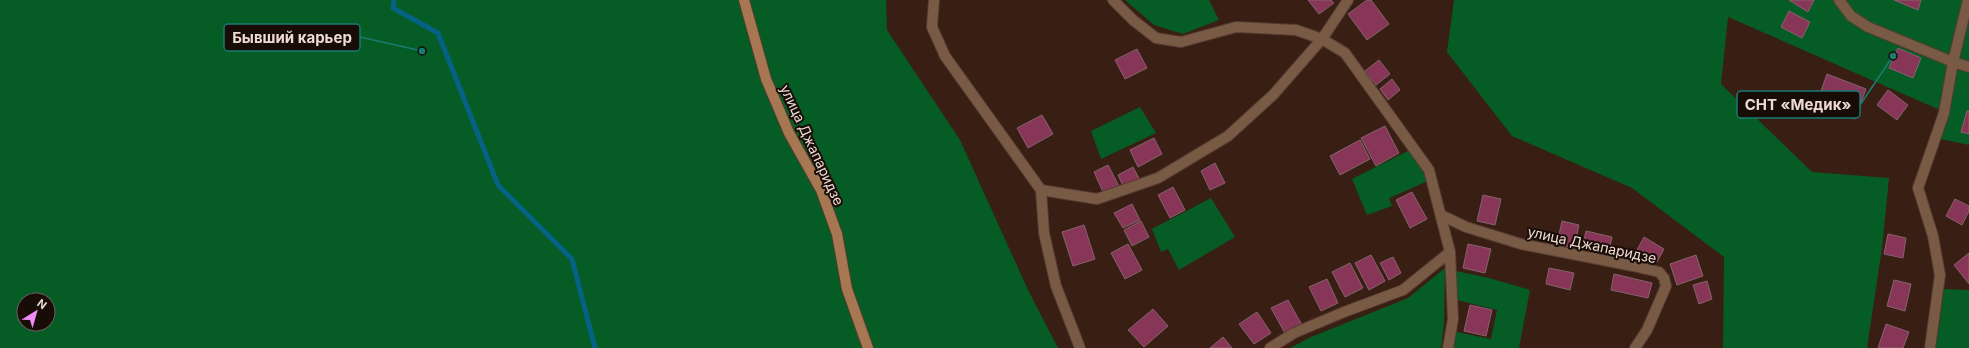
<svg xmlns="http://www.w3.org/2000/svg" width="1969" height="348" viewBox="0 0 1969 348" font-family="Inter,sans-serif">
<style>
.green{fill:#065c25;fill-rule:evenodd}
.lines{fill:none;stroke-linecap:round;stroke-linejoin:round}
.stream{stroke:#056285;stroke-width:5}
.building{fill:#873657;stroke:#85636e}
.street-casing{stroke:#563c32;stroke-width:12}
.secondary-casing{stroke:#563c32;stroke-width:12}
.street{stroke:#795a44;stroke-width:10}
.secondary{stroke:#a77752;stroke-width:10}
.labels{text-anchor:middle;stroke-width:4;stroke-linejoin:round;paint-order:stroke}
.street-label{font-size:14px;fill:#eddad3;stroke:#180c07}
.leader{fill:none;stroke:#1a7b73;stroke-width:1.5}
.callout-dot{fill:#1a7b73;stroke:#180c07;stroke-width:1.5}
.callout{fill:#180c07;stroke:#1a7b73;stroke-width:1.5}
.callout-label{font-size:15px;text-anchor:middle;font-weight:bold;fill:#eddad3}
</style>
<rect width="100%" height="100%" fill="#391e13"/>
<!-- green -->
<path class="green" d="M0 0H886L887 30 960 140 1029 292 1058 348H0ZM24 300H48V324H24Z
M1125 0H1209L1219 20 1183 34 1154 25Z
M1454 0H1969V145L1941 139 1949 114 1728 17 1721 84 1812 172 1889 178 1882 248 1867 348H1723L1724 257 1632 188 1512 136 1447 52Z
M1140 107 1156 133 1101 159 1091 131Z
M1410 150 1428 181 1389 198 1392 206 1367 215 1352 179Z
M1211 198 1235 237 1179 270 1168 249 1161 252 1152 229Z
M1445 268 1444 323 1441 348H1290L1311 337 1408 298Z
M1456 271 1489 278 1530 290 1519 348H1452L1456 332 1491 339 1497 310 1457 300Z
M1944 289 1969 290V348H1936Z"/>
<g class="lines">
<!-- stream -->
<path class="stream" d="M394 0 393 8 438 33 498 185 572 259 595 348"/>
</g>
<!-- building -->
<path class="building" d="M1308 0H1331L1334 3 1319 14Z
M1367 0H1371L1389 24 1367 40 1348 14Z
M1789 0H1814L1808 12Z
M1894 0H1921L1918 10Z
M1789 11 1810 22 1802 38 1781 27Z
M1898 48 1921 58 1913 78 1889 68Z
M1137 49 1147 68 1125 79 1115 60Z
M1379 60 1390 74 1376 85 1365 71Z
M1827 74 1866 89 1855 119 1816 105Z
M1392 79 1400 90 1388 100 1380 89Z
M1888 90 1908 105 1897 120 1877 105Z
M1967 111H1969V134L1961 132Z
M1042 115 1053 134 1028 148 1017 128Z
M1385 126 1399 153 1376 166 1361 138Z
M1154 138 1162 154 1138 167 1130 150Z
M1360 140 1370 159 1340 175 1330 156Z
M1215 163 1225 183 1210 190 1201 171Z
M1108 165 1119 186 1104 194 1094 172Z
M1133 167 1140 180 1124 188 1118 175Z
M1173 187 1185 210 1170 218 1158 195Z
M1412 192 1427 219 1410 228 1396 200Z
M1483 195 1501 199 1495 225 1477 221Z
M1955 199 1969 206V211L1962 225 1946 216Z
M1132 204 1140 220 1123 228 1114 213Z
M1141 221 1149 237 1132 246 1124 230Z
M1562 221 1579 225 1574 248 1557 244Z
M1084 225 1095 259 1073 266 1062 232Z
M1586 231 1612 237 1608 255 1582 249Z
M1888 234 1906 238 1903 258 1884 254Z
M1644 237 1664 249 1657 262 1637 250Z
M1128 244 1142 270 1125 279 1111 253Z
M1468 244 1491 249 1485 273 1463 268Z
M1969 253V284L1954 265Z
M1371 255 1385 281 1369 290 1355 263Z
M1696 255 1703 276 1677 285 1670 264Z
M1393 257 1401 273 1389 280 1380 263Z
M1350 263 1363 288 1345 297 1332 272Z
M1549 268 1574 273 1570 290 1546 284Z
M1614 274 1652 283 1648 298 1611 290Z
M1327 279 1338 303 1321 311 1309 287Z
M1894 280 1911 284 1905 311 1887 306Z
M1707 281 1712 299 1699 304 1693 285Z
M1288 300 1303 327 1286 335 1271 308Z
M1470 305 1492 310 1486 336 1464 331Z
M1153 309 1168 326 1144 347 1128 330Z
M1257 312 1271 333 1254 344 1239 324Z
M1886 324 1909 332 1903 348H1878Z
M1223 337 1232 348H1210Z"/>
<g class="lines">
<defs>
<path id="street" d="M934 0 932 27 945 56 1041 190 1097 199 1158 178 1228 136 1273 95 1322 39 1348 0
M1113 0 1133 20 1156 38 1181 42 1236 27 1296 30 1322 39 1345 53 1429 170 1450 252 1453 319 1448 348
M1839 0 1851 16 1868 27 1953 62 1969 67
M1041 190 1044 233 1056 286 1080 348
M1441 215 1466 227 1521 244 1633 266 1659 272 1664 278 1666 286 1647 330 1635 348
M1270 348 1294 333 1344 312 1403 290 1450 252
M1930 348 1940 275 1933 236 1918 188 1944 113 1953 62 1968 0"/>
<path id="secondary" d="M744 0 766 79 789 133 821 190 837 234 847 289 868 348"/>
</defs>
<!-- street casing -->
<use href="#street" class="street-casing"/>
<!-- secondary casing -->
<use href="#secondary" class="secondary-casing"/>
<!-- street -->
<use href="#street" class="street"/>
<!-- secondary -->
<use href="#secondary" class="secondary"/>
</g>
<g class="labels">
<!-- street labels -->
<g class="street-label">
<text transform="translate(812 145) rotate(65)" y="5">улица Джапаридзе</text>
<text transform="translate(1592 245) rotate(12)" y="5">улица Джапаридзе</text>
</g>
</g>
<!-- callouts -->
<path class="leader" d="M422 51L360 37M1893 56L1860 105"/>
<g class="callout-dot">
<circle cx="422" cy="51" r="4"/>
<circle cx="1893" cy="56" r="4"/>
</g>
<g class="callout">
<rect x="224" y="24" width="136" height="27" rx="4"/>
<rect x="1737" y="91" width="123" height="27" rx="4"/>
</g>
<g class="callout-label">
<text x="292" y="43">Бывший карьер</text>
<text x="1798" y="110">СНТ «Медик»</text>
</g>
<!-- north arrow -->
<g transform="translate(36 312) rotate(37)"><circle r="19" fill="#180c07" stroke="#6d5e59"/>
<path d="M0-3L7 15L0 10L-7 15Z" fill="#ee8bf8"/>
<text y="-6" font-size="11" font-weight="bold" text-anchor="middle" fill="#eddad3">N</text>
</g>
</svg>
